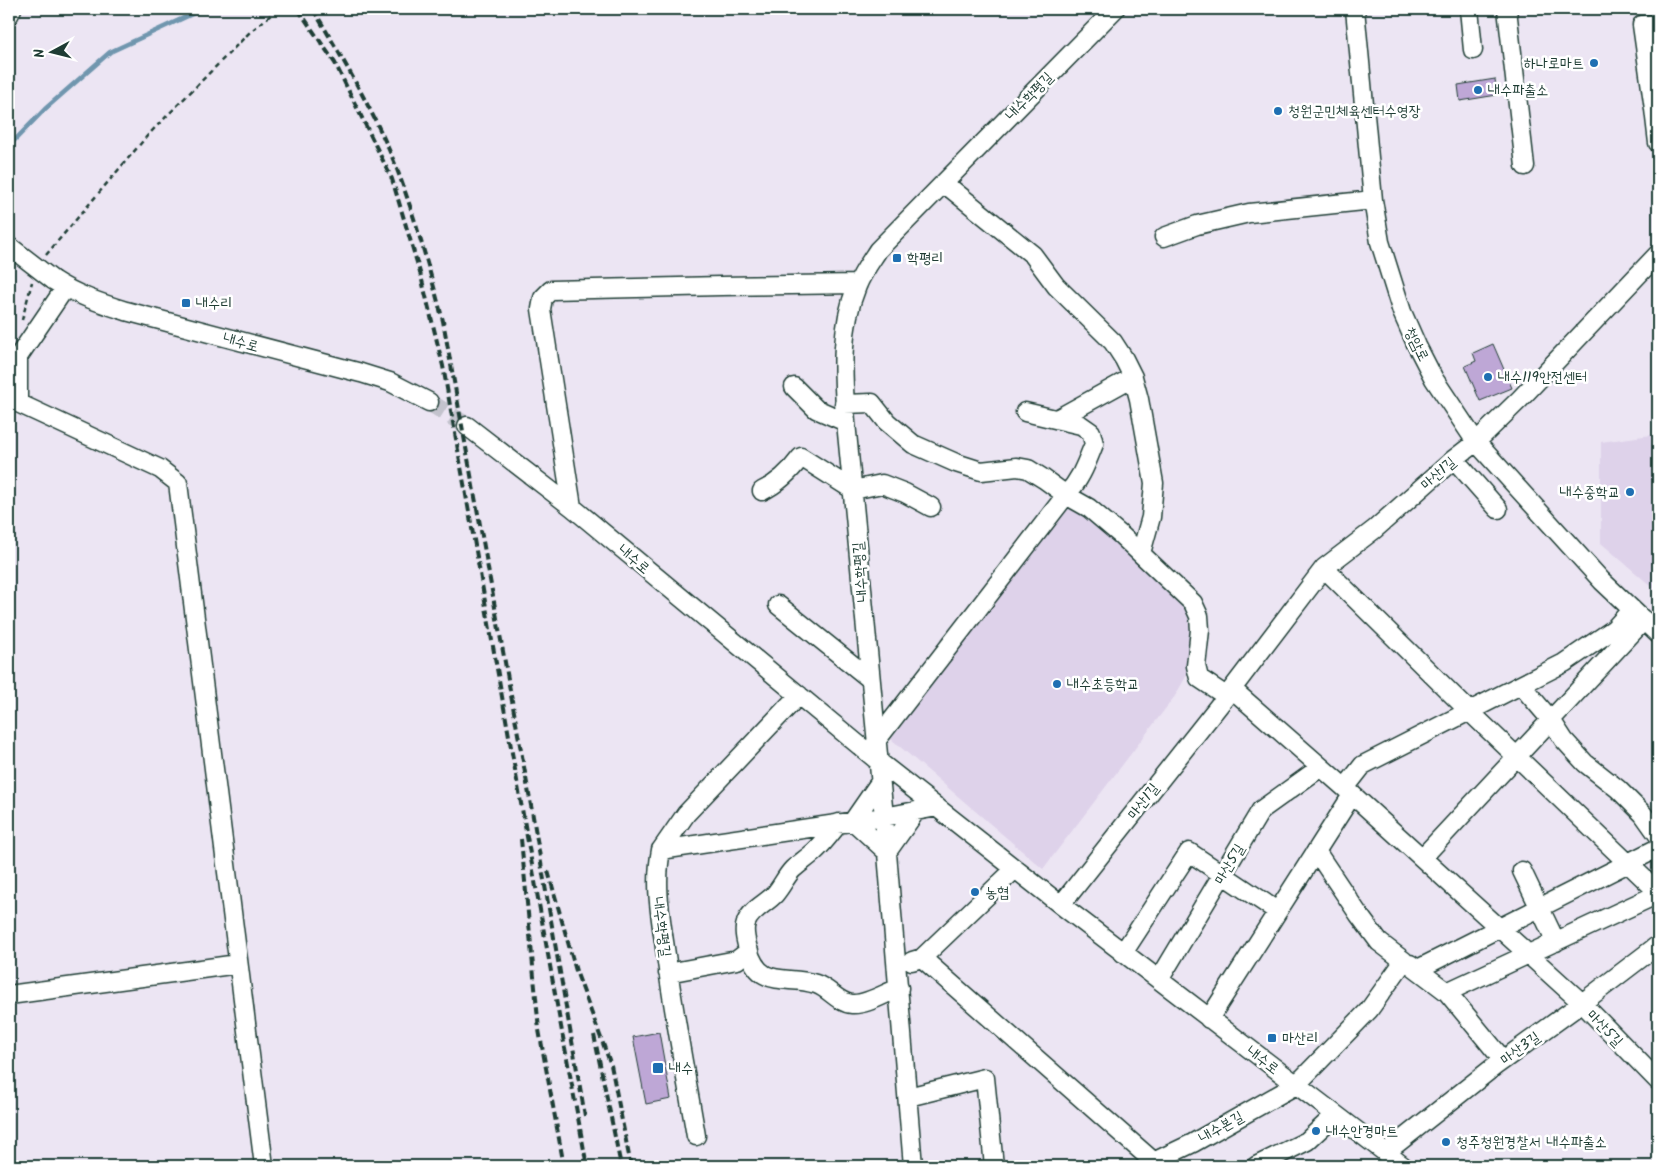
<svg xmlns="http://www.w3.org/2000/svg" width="1667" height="1175" viewBox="0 0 1667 1175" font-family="Kalam,'Poor Story',sans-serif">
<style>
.built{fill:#ded2ea}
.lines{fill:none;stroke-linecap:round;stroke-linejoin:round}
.stream{stroke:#6f96ae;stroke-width:4.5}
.building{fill:#bea7d6;stroke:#1f3d34}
.minor-tunnel{stroke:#c3c3cd;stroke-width:18;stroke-dasharray:18 9;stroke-linecap:butt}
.minor-casing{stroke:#1f3d34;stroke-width:21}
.path{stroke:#1f3d34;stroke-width:2.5;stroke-dasharray:5 4;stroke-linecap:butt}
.minor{stroke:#fff;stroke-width:18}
.rail{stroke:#1f3d34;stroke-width:4;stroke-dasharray:8 4;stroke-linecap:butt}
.minor-bridge-casing{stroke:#1f3d34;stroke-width:21;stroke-linecap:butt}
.minor-bridge{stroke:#fff;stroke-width:18}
.poi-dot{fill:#1f6fb2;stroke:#fff;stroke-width:2}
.labels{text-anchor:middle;stroke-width:5;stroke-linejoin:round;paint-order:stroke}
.poi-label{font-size:15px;fill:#1f3d34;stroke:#fff;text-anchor:start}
.street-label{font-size:15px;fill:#1f3d34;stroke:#fff}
</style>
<rect width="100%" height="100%" fill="#ece5f3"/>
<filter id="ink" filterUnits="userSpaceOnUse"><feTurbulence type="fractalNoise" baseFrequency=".02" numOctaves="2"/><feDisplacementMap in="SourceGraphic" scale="10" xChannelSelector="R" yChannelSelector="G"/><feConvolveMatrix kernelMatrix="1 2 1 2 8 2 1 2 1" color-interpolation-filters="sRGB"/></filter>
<g filter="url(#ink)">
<!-- built -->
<path class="built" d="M1658 434V592L1601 543V442Z
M1071 503 1106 529 1190 609 1197 637 1188 673 1175 696 1043 869 891 739Z"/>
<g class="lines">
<!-- stream -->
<path class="stream" d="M9 146 45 109 110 52 203 9"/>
</g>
<!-- building -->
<path class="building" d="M1495 79 1497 95 1460 101 1458 85Z
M1493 344 1512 388 1480 401 1465 366 1476 361 1473 353Z
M659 1032 671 1099 646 1104 633 1037Z"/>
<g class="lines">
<!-- minor-tunnel -->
<path class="minor-tunnel" d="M429 402 467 426"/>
<defs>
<path id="minor" d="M1355 9 1373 200 1380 242 1402 312 1417 346 1434 379 1476 442 1602 581 1658 634
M1469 9 1473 50
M1507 9 1525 166
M9 15 12 9
M1658 23 1642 25 1654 109 1658 108
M1654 109 1658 143
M944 183 1033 255 1056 286 1113 342 1124 359 1133 377 1139 399 1154 483 1151 517 1141 553
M1164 237 1197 225 1249 213 1373 200
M53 280C76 295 100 303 126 311L361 373 390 382 429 402
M18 357V403L160 469 178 483 264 1166
M13 367 18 357 65 288
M794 387 816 409 846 422
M844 404 872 403 887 422 913 444 956 463 981 471 1017 467 1028 469 1044 479 1066 495 1089 508 1122 536 1193 603 1199 616 1200 630 1196 666 1199 678 1226 696
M1057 419 1133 377
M467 426 572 507 878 761 1061 905 1403 1166
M1454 459 1498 509
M762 491C779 483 790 472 801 457L853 490 882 484 905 493 931 507
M572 507 541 309 543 298 551 290 721 286 858 284
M1324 568 1469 711 1658 892
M778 605 870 679
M1521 685 1551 720 1564 740 1585 763 1618 789 1643 814 1658 835
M1232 689 1345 788 1582 1003 1658 1081
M876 741 1066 495C1081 479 1086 464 1094 444L1091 432 1081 425 1025 412
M880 782 853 821 887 852 916 811
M1345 788 1363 765 1564 663 1614 629 1632 609
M839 823C831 833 823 844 814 852 807 858 800 863 793 869 786 876 782 886 775 894 767 903 750 910 746 923 743 931 746 941 748 949 760 991 786 974 816 984 829 988 838 1003 852 1004 867 1005 885 993 899 988
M661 850 686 814 799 695
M1422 858 1644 620
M1522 871 1556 942
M1061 905 1232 689 1324 568 1375 529 1454 459 1476 442 1520 399 1658 254
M1123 953 1189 852 1277 911
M922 958 1154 1162
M912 961 922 958 1015 869
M1410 964 1447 992 1503 1060
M1418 969 1658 848
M668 973 737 960 749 951
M1159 980 1261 810 1321 767
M1447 992 1658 894
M9 995 238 964
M1209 1019 1352 795
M908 1097 985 1078 994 1166
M696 1136C686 1076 674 1016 666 955 661 919 654 886 661 850L884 817 937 807
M1385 1153 1495 1066 1582 1003 1658 945
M913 1166 884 817 846 422C843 377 839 329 857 286 862 273 871 261 878 250L1115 9
M1145 1166 1193 1143 1296 1085 1369 1010 1404 961 1379 942 1359 915 1316 851
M1256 1166 1307 1141 1335 1115"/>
</defs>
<!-- minor casing -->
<use href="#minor" class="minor-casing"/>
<!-- path -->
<path class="path" d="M46 255 148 135 249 33 278 9
M22 320 32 282"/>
<!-- minor -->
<use href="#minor" class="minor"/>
<!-- rail -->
<path class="rail" d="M298 9 335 63 392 179 421 276 443 366 557 1005 587 1166
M313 9C343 59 373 110 395 164 415 216 429 268 443 321L532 811 585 1116
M521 839 539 1030 564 1166
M548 871 576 971 611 1065 631 1166
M594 1035 621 1166"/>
<defs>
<path id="minor-bridge" d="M9 246 53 280"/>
</defs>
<!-- minor-bridge casing -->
<use href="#minor-bridge" class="minor-bridge-casing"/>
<!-- minor-bridge -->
<use href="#minor-bridge" class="minor-bridge"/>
</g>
</g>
<!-- markers -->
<g class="poi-dot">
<circle cx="1594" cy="63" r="5"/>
<circle cx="1478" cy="90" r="5"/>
<circle cx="1278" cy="111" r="5"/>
<rect x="892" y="253" width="10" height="10" rx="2.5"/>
<rect x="181" y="298" width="10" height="10" rx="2.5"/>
<circle cx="1488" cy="377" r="5"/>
<circle cx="1630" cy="492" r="5"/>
<circle cx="1057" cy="684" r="5"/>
<circle cx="975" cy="892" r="5"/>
<rect x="1267" y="1033" width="10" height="10" rx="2.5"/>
<rect x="652" y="1062" width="12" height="12" rx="2.5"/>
<circle cx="1316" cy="1131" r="5"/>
<circle cx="1446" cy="1142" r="5"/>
</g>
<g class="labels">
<!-- poi labels -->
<g class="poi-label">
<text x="1584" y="68" text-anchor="end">하나로마트</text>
<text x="1488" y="95">내수파출소</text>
<text x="1288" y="116">청원군민체육센터수영장</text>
<text x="907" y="263">학평리</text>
<text x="196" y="308">내수리</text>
<text x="1498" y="382">내수119안전센터</text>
<text x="1620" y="497" text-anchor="end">내수중학교</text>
<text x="1067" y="689">내수초등학교</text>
<text x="985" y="897">농협</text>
<text x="1282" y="1043">마산리</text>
<text x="669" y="1073">내수</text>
<text x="1326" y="1136">내수안경마트</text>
<text x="1456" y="1147">청주청원경찰서 내수파출소</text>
</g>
<!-- street labels -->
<g class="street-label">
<text transform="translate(1029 96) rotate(-46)" y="5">내수학평길</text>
<text transform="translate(241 342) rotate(15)" y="5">내수로</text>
<text transform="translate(1417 344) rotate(64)" y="5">청암로</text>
<text transform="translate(1438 473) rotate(-41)" y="5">마산1길</text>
<text transform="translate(634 559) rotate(40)" y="5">내수로</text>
<text transform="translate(860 572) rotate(-95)" y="5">내수학평길</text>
<text transform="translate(1143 801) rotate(-52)" y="5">마산1길</text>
<text transform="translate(1229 864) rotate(-59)" y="5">마산5길</text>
<text transform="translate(662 927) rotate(82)" y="5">내수학평길</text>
<text transform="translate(1605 1028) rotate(46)" y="5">마산5길</text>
<text transform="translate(1520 1048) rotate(-36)" y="5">마산3길</text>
<text transform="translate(1263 1060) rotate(37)" y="5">내수로</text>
<text transform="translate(1221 1127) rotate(-30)" y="5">내수본길</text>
</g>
</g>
<!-- margin -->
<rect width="1667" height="1175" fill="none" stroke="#fff" stroke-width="30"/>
<rect x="15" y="15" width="1637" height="1145" fill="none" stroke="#1f3d34" stroke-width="2" filter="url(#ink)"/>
<!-- north arrow -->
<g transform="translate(52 52) rotate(263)" stroke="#ffffff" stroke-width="4" paint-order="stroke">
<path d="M0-4L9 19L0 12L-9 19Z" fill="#1f3d34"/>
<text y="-8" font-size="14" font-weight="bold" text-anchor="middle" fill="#1f3d34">N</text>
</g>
</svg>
